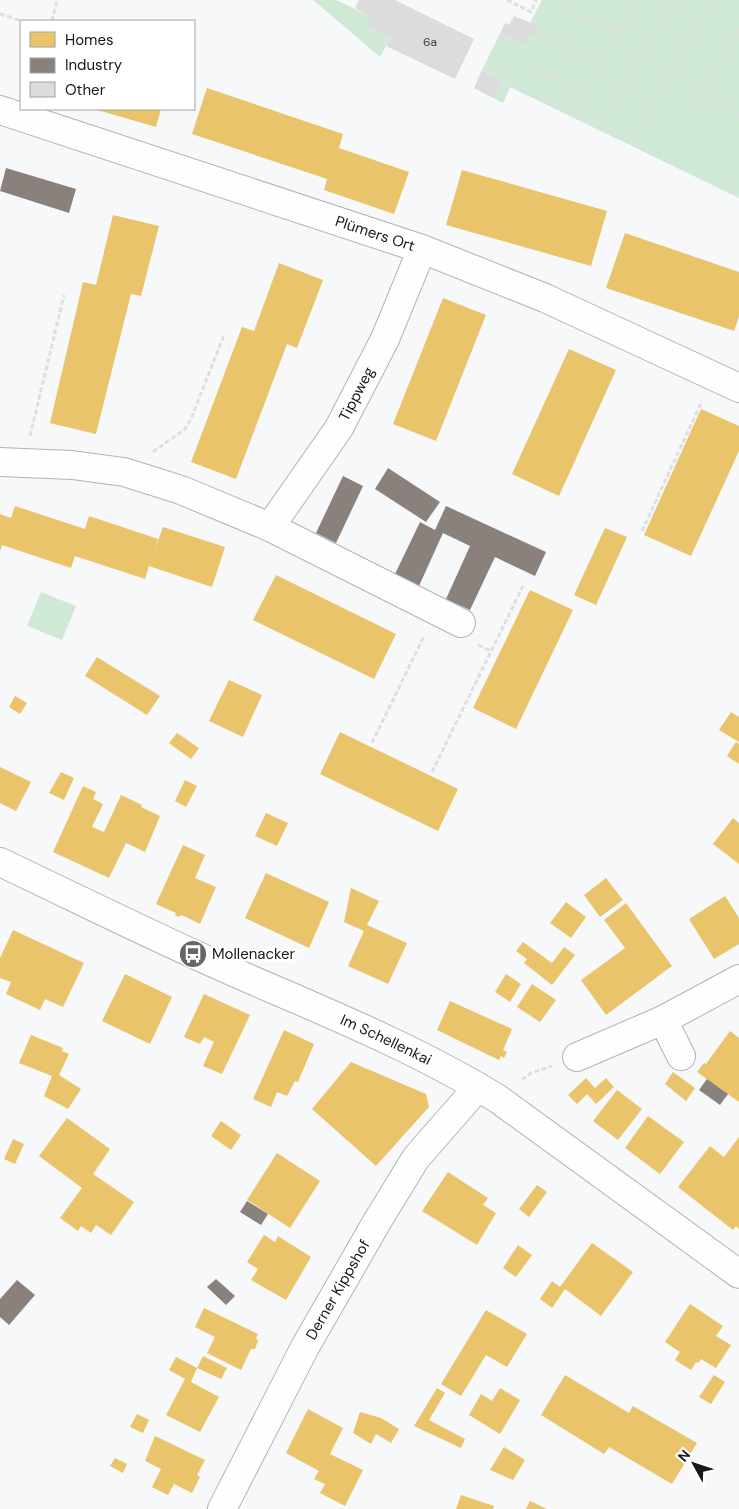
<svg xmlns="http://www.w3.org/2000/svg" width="739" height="1509" viewBox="0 0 739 1509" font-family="'DM Sans',sans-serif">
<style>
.green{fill:#d0e8d6}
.homes{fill:#e9c46a}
.industry{fill:#8a817c}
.building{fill:#dcdcdd}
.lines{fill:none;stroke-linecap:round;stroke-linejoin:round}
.minor-casing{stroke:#b2b3b4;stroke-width:30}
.path{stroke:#dedfe0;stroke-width:3;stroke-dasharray:5 2.5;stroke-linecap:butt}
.minor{stroke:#fefefe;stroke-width:28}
.labels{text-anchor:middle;stroke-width:5;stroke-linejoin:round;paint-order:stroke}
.number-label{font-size:12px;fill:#484849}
.street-label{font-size:15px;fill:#171718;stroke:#fff}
.poi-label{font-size:15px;fill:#171718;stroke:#fff;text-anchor:start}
</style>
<rect width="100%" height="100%" fill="#f7f8f9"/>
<!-- green -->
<path class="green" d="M313 0H336L370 16 366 26 390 38 380 57Z
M542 0H739V198L510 87 503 103 493 98 502 80 482 70 500 34 523 45 529 34 533 36 530 23Z
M41 592 76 606 62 640 27 626Z"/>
<!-- homes -->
<path class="homes" d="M207 88 343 134 339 148 409 172 394 214 324 190 327 179 192 134Z
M94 109H161L156 127Z
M462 170 607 211 591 266 446 225Z
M113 215 159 226 141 296 131 294 96 434 50 423 83 282 96 285Z
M625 233 739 272V317L734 331 606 288Z
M279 263 323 280 297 348 287 344 236 479 191 462 242 327 254 331Z
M443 298 486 315 436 441 393 424Z
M569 349 616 370 559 496 512 474Z
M701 409 739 426V451L691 556 644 535Z
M15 506 85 529 89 516 158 539 155 549 163 527 225 547 212 587 149 566 145 579 75 556 71 568 2 545 0 551V514L11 518Z
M605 528 627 537 596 605 574 595Z
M276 575 396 634 374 679 253 620Z
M530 590 573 610 516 729 473 708Z
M97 657 160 696 147 715 85 676Z
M229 680 262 695 243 737 209 721Z
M15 696 27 703 20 714 9 707Z
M731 712 739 717V742L719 730Z
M340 732 458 789 438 831 320 774Z
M177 733 199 748 191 759 169 743Z
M736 742 739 744V764L727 756Z
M0 767 31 782 16 811 0 803Z
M61 772 74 778 64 800 49 793Z
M185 780 197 786 186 807 175 801Z
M83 786 96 792 93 799 103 804 92 827 104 832 121 795 142 805 141 807 160 816 145 852 126 843 109 878 53 852Z
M266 813 288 823 277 846 255 836Z
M733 818 739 823V864L713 844Z
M183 845 205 855 195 878 216 887 200 924 184 916 181 915 179 917 175 915 176 913 156 904Z
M266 873 329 902 309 948 245 918Z
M606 878 623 900 600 917 584 895Z
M351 888 379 901 367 925 407 943 388 984 348 966 364 931 344 922Z
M725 896 739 918V944L714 959 689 919Z
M566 902 586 917 571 938 550 923Z
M626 903 672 966 606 1015 581 980 625 948 604 920Z
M13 930 84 963 63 1007 45 999 40 1010 6 994 11 982 0 978V958Z
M523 942 552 963 564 947 575 955 552 985 524 963 527 959 516 951Z
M125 974 172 997 150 1044 102 1021Z
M506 974 521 984 510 1002 495 992Z
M532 984 556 1000 540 1022 517 1007Z
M204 994 250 1015 222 1074 203 1066 214 1042 204 1037 200 1044 184 1037Z
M450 1001 512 1029 504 1048 503 1050 507 1052 504 1058 501 1056 499 1060 437 1030Z
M284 1030 314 1044 298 1082 295 1081 287 1096 277 1092 271 1107 253 1099Z
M730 1031 739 1038V1102L697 1072 704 1063 706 1064Z
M31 1035 63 1048 62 1051 69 1054 59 1075 81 1089 68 1109 44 1096 52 1076 19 1063Z
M351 1062 426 1094 429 1107 376 1166 312 1109Z
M673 1072 695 1088 686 1101 665 1084Z
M586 1078 595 1088 606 1078 614 1087 596 1104 587 1094 577 1104 568 1095Z
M617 1090 642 1109 618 1140 593 1121Z
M648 1116 684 1142 660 1174 625 1148Z
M67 1118 110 1149 93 1174 134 1202 111 1235 96 1225 91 1233 81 1226 78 1231 60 1218 82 1188 39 1156Z
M221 1121 241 1135 231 1150 211 1136Z
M739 1137V1229L736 1226 733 1230 678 1187 710 1146 724 1157Z
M13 1139 24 1144 15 1164 4 1159Z
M277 1153 320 1181 290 1228 247 1200Z
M448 1172 488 1198 483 1205 496 1213 477 1245 422 1211Z
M537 1185 547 1192 529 1217 519 1209Z
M264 1235 275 1242 278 1236 311 1257 286 1300 251 1280 258 1269 247 1262Z
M592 1243 633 1272 601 1316 565 1289 552 1308 540 1299 552 1281 560 1287Z
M518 1245 532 1255 516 1277 503 1268Z
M690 1304 723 1326 716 1336 731 1345 716 1368 701 1359 698 1363 696 1362 691 1370 675 1360 680 1352 665 1342Z
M204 1308 258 1334 256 1338 258 1341 255 1349H251L241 1370 207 1353 215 1337 195 1327Z
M486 1310 527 1334 507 1367 486 1355 461 1396 441 1384Z
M203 1356 227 1368 221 1379 197 1368Z
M176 1357 197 1368 191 1382 219 1397 200 1432 166 1415 185 1379 169 1370Z
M565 1375 629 1413 633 1406 697 1443 672 1484 609 1447 604 1454 541 1415Z
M714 1375 725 1382 711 1404 699 1397Z
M437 1388 445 1393 429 1420 465 1439 461 1448 414 1426Z
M500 1388 520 1400 500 1434 469 1415 481 1394 492 1401Z
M308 1409 343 1428 330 1454 363 1470 345 1506 320 1493 325 1484 314 1479 319 1471 286 1453Z
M360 1412 381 1418 399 1429 391 1443 376 1434 371 1444 353 1433Z
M137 1414 149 1420 143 1433 130 1427Z
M155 1436 205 1460 197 1475 200 1477 192 1493 174 1484 168 1495 152 1487 161 1469 145 1461Z
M504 1447 525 1460 513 1480 490 1470Z
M115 1458 127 1464 123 1473 110 1466Z
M461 1495 494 1506 493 1509H456Z
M530 1501 547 1509H526Z"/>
<!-- industry -->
<path class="industry" d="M6 168 76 189 69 213 0 191Z
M388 468 440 502 426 522 375 489Z
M343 476 363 486 336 543 316 533Z
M446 506 546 552 535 576 495 557 470 610 446 599 470 546 443 533 419 586 395 574 420 522 435 530Z
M707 1079 728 1094 720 1105 699 1090Z
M247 1201 268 1214 261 1225 240 1212Z
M216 1279 235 1296 226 1305 207 1287Z
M17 1280 35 1295 9 1325 0 1317V1299Z"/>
<!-- building -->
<path class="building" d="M359 0H395L474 39 455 79 386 46 390 38 366 26 370 16 355 8Z
M514 16 538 26 533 37 529 34 524 45 500 34 505 23 509 25Z
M482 70 502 80 493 98 474 88Z"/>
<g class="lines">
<defs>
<g id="minor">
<path id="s1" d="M0 110 422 249 545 298 739 388"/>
<path d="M0 462 72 465 124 472 181 490 270 527 461 623"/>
<path id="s2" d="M270 527 339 428 385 339 422 249"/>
<path id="s3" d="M0 862C76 898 152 936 229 970 320 1010 414 1047 498 1099L739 1274"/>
<path d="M663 1020 681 1056"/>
<path d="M577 1057 663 1020 739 979"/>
<path id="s4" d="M222 1509 305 1347 378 1220 416 1158 478 1087"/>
</g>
</defs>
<!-- minor casing -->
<use href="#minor" class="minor-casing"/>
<!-- path -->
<path class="path" d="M507 0 531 12 536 0
M624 0 636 5
M565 11 619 33
M0 14 22 21
M52 21 57 0
M739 30 698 97 739 115
M548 40 600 62
M530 67 583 91
M573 108 639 0
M601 123 676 0
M631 139 715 0
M30 436 64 295
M153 452 185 429 191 419 224 335
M642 531 702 401
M478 645 491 651
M372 743 424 636
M432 772 524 584
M522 1080 531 1073 552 1066"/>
<!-- minor -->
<use href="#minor" class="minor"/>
</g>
<!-- icons -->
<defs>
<symbol id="bus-disc" viewBox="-11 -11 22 22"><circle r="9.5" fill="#656667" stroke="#fff"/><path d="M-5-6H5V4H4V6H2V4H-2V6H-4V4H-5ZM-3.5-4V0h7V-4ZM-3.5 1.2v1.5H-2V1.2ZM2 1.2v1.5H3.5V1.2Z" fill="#fff"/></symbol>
</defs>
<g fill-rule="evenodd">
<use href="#bus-disc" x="177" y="938" width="32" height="32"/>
</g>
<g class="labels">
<!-- number labels -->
<g class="number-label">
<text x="430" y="46">6a</text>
</g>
<!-- street labels -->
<g class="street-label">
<text dy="5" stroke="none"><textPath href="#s1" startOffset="395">Plümers Ort</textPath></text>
<text dy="5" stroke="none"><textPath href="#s2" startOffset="159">Tippweg</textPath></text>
<text dy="5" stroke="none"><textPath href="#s3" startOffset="425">Im Schellenkai</textPath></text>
<text dy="5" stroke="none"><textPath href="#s4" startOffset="248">Derner Kippshof</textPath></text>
</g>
<!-- poi labels -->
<g class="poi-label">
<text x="212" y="959">Mollenacker</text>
</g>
</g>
<!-- legend -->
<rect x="20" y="20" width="175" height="90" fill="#ffffff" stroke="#a2a2a3"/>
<rect x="30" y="32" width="25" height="15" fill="#e9c46a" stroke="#a2a2a3"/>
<text x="65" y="45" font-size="15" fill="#171718">Homes</text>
<rect x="30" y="58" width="25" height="15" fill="#8a817c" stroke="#a2a2a3"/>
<text x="65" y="70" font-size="15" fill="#171718">Industry</text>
<rect x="30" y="82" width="25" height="15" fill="#dcdcdd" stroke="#a2a2a3"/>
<text x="65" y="95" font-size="15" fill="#171718">Other</text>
<!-- north arrow -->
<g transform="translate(694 1464) rotate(310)" stroke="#ffffff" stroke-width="4" paint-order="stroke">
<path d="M0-4L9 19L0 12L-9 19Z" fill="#171718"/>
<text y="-8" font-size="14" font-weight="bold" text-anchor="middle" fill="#171718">N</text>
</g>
</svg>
